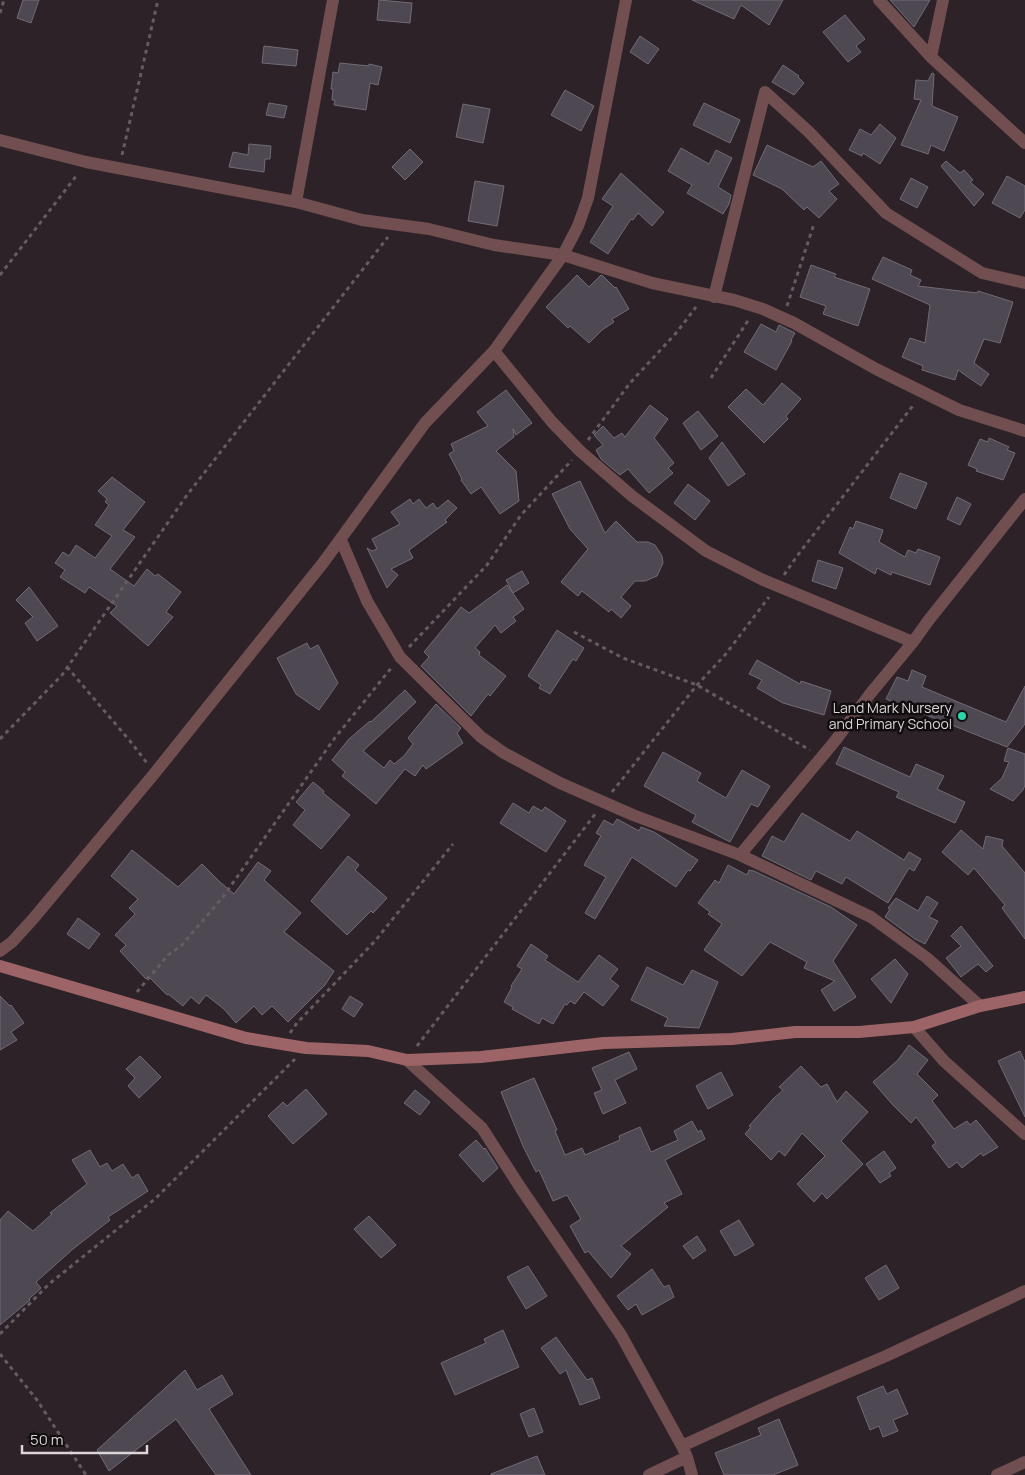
<svg xmlns="http://www.w3.org/2000/svg" width="1025" height="1475" viewBox="0 0 1025 1475" font-family="Manrope,sans-serif">
<style>
.building{fill:#4e4853;stroke:#716b76}
.lines{fill:none;stroke-linecap:round;stroke-linejoin:round}
.path{stroke:#645c61;stroke-width:3;stroke-dasharray:4 4;stroke-linecap:butt}
.minor{stroke:#714e4f;stroke-width:12}
.secondary{stroke:#9c6467;stroke-width:12}
.poi-dot{fill:#2cd5ab;stroke:#110d0f;stroke-width:2}
.labels{text-anchor:middle;stroke-width:5;stroke-linejoin:round;paint-order:stroke}
.poi-label{font-size:14px;fill:#dbd5d8;stroke:#110d0f;text-anchor:end}
</style>
<rect width="100%" height="100%" fill="#2c2228"/>
<!-- building -->
<path class="building" d="M23 0H39L31 23 17 18Z
M379 0 412 3 410 23 377 20Z
M692 0H783L769 25 741 5 734 19Z
M890 0H930L914 27Z
M845 15 865 39 856 46 861 52 848 62 823 32Z
M640 36 659 49 648 64 630 52Z
M264 46 298 50 296 66 262 63Z
M340 63 369 66V64L382 67 378 85 370 83 366 110 334 105 335 100H332L333 89H331L333 72 338 73Z
M783 65 799 76 798 77 804 83 794 95 772 82Z
M932 73 934 74 932 106 958 117 944 151 931 145 928 154 901 145 921 100 914 99 916 80 928 81Z
M565 90 594 106 581 131 551 115Z
M269 103 287 106 284 118 266 115Z
M704 103 740 120 730 143 693 125Z
M463 104 490 109 483 143 456 137Z
M880 124 896 138 880 164 863 153 862 156 849 150 860 129 871 135Z
M249 144 271 146 270 159H265L264 172 229 167 233 152 248 155Z
M767 145 813 167 821 161 839 184 829 191 837 199 819 218 807 207 804 210 782 189 753 175Z
M681 148 709 164 716 150 732 158 718 187 731 195 729 204 723 214 687 193 692 185 668 171Z
M410 149 423 162 405 180 392 167Z
M946 161 960 173 964 170 973 180 970 182 984 194 974 206 941 166Z
M621 173 664 212 652 226 638 213 633 220 631 219 608 254 590 242 613 206 602 199Z
M1007 176 1025 186V210L1020 218 992 203Z
M911 178 928 187 917 208 900 199Z
M475 181 504 186 497 226 468 221Z
M883 257 912 270 910 275 921 280 918 286 977 293 978 291 1013 302 1000 343 984 339 974 363 989 374 981 386 958 370 955 380 922 370 923 366 902 357 910 338 925 343 930 305 872 279Z
M811 265 836 274 834 277 870 289 858 326 823 314 826 306 800 297Z
M577 275 589 287 601 275 603 276 615 288 616 287 629 309 612 319 614 322 602 330 589 343 570 326 568 328 546 307Z
M761 324 776 332 779 325 795 333 791 340 792 341 776 370 744 352Z
M782 383 801 399 786 416 788 419 764 443 728 407 746 389 763 405Z
M506 390 532 423 516 435 513 429 514 437 496 451 516 471 519 501 500 514 481 487 471 494 461 480 462 479 449 454 454 451 451 444 488 426 477 412Z
M650 405 668 419 654 438 674 463 668 468 673 473 649 493 628 469 620 475 601 459 596 450 603 445 594 435 603 426 614 438 622 433 625 437Z
M698 411 718 436 701 450 683 423Z
M989 438 1009 447 1007 450 1015 453 1003 480 976 471 977 469 968 465 980 439 988 442Z
M722 442 745 474 728 486 709 458Z
M900 473 927 483 916 509 890 498Z
M112 477 145 502 123 530 135 537 110 569 134 586 147 569 155 576 158 574 181 592 166 612 173 617 148 646 110 613 117 606 89 587 85 593 60 577 65 570 55 563 63 552 69 556 76 545 95 558 112 536 95 525 109 505 105 502 107 499 98 491Z
M580 481 605 533 616 521 637 542H648L655 545 662 556 663 563 657 576 645 581H635L621 597 631 606 621 618 611 609 609 612 582 591 578 596 561 582 588 549 570 529 552 494Z
M688 484 710 501 695 520 674 503Z
M957 497 971 504 960 525 947 519Z
M410 499 413 504 419 499 426 508 433 503 437 509 448 500 457 508 445 520 447 522 409 550 413 558 391 569 398 575 387 588 367 548 372 551 377 549 372 539 400 524 391 512Z
M856 521 883 530 879 542 905 557 908 550 916 553 918 549 940 557 930 585 892 572 891 575 877 568 875 574 839 553 850 527 853 529Z
M818 560 843 568 836 589 812 581Z
M522 571 529 583 513 593 506 580Z
M507 585 524 609 513 617 516 621 501 633 495 625 475 648 480 652 479 655 506 676 490 696 488 694 471 716 421 666 429 657 424 652 461 607 469 613Z
M29 587 58 626 37 641 25 623 33 617 16 600Z
M557 630 584 648 576 661 573 659 550 694 539 688 541 685 528 676Z
M307 643 310 649 318 645 338 683 319 710 296 694 277 658Z
M757 660 800 684 801 681 831 691 824 715 783 703 757 688 762 680 749 674Z
M912 670 926 676 922 687 1006 722 1025 686V724L1007 747 886 699 897 677 908 681Z
M405 690 416 702 363 751 384 768 390 760 394 764 404 756 413 744 408 738 436 704 461 728 457 733 463 743 426 769 423 765 415 776 405 769 376 804 342 776 345 772 332 760 349 739 370 721 371 722Z
M844 747 910 777 916 764 944 776 937 789 965 802 955 823 896 797 899 792 836 764Z
M1008 748 1025 754V785L1023 790 1013 801 990 789 1002 778 1009 762 1004 761Z
M663 752 701 773 697 781 726 798 742 770 770 786 758 807 751 804 730 842 692 822 696 815 644 786Z
M313 782 324 791 323 793 350 815 321 849 293 825 305 810 296 802Z
M513 803 529 813 533 806 542 811 545 807 566 821 546 852 500 823Z
M802 813 850 841 857 831 904 860 909 852 921 859 914 871 909 868 888 903 846 877 842 884 816 871 811 880 762 856 772 836 784 842Z
M617 819 639 831 641 827 654 832 698 860 690 871 688 870 676 887 632 857 595 919 585 913 606 877 584 865 601 836 596 833 604 820 613 825Z
M961 830 983 849 986 836 1003 840 1002 846 1025 873V939L1002 908 1005 905 974 868 968 875 942 852Z
M132 850 178 887 202 864 220 882 234 894 258 862 271 871 264 880 301 913 284 932 334 971 325 985 288 1022 272 1006 262 1015 254 1006 236 1023 224 1009 206 995 199 1004 191 997 183 1006 168 994 167 995 148 976 146 979 120 951 126 945 115 935 135 914 129 908 138 899 111 876Z
M348 856 359 865 355 870 387 898 373 913 371 911 347 935 311 901Z
M728 865 747 875 749 870 754 871 831 907 857 925 833 961 856 997 834 1011 821 990 835 981 804 968 807 962 770 942 742 976 704 950 722 924 708 914 710 912 698 903 715 880 719 883Z
M927 896 938 903 929 917 938 921 925 944 915 939 885 917 890 909 888 908 896 898 918 911Z
M78 918 100 934 89 949 67 934Z
M961 926 993 966 986 972 978 964 961 977 946 958 961 946 951 936Z
M531 944 548 956 545 960 578 982 599 955 618 969 610 979 619 986 603 1006 584 992 575 1004 570 1001 567 1005 565 1004 553 1024 542 1018 539 1024 512 1009 513 1007 504 1002 512 987 511 986 522 969 517 966Z
M895 959 908 974 891 1003 871 979Z
M647 967 683 985 692 970 718 982 699 1028 664 1026 668 1018 631 1000Z
M0 996 10 1006 11 1005 24 1023 11 1032 17 1040 0 1050Z
M350 996 363 1004 354 1017 342 1009Z
M909 1045 928 1060 917 1074 938 1095 932 1101 954 1129 967 1121 970 1125 976 1120 998 1147 983 1156 981 1153 962 1168 957 1162 949 1168 932 1146 936 1143 916 1117 911 1123 892 1104 873 1082 898 1060Z
M1020 1051 1025 1062V1117L998 1061Z
M629 1052 637 1069 615 1080 626 1103 603 1114 594 1093 602 1090 592 1068Z
M140 1056 161 1077 139 1098 128 1086 135 1078 126 1069Z
M801 1066 821 1087 827 1084 837 1102 846 1091 868 1112 841 1141 863 1164 827 1199 822 1193 814 1202 797 1184 825 1156 802 1133 785 1156 779 1151 771 1160 745 1134 751 1127 749 1126 773 1099 783 1090 779 1087Z
M721 1072 733 1095 708 1109 696 1086Z
M534 1078 557 1130 555 1131 565 1155 582 1148 585 1155 620 1140 619 1136 640 1127 651 1152 678 1140 674 1131 692 1121 698 1132 701 1130 705 1139 665 1160 682 1194 664 1203 668 1207 621 1246 631 1254 611 1278 588 1251 585 1253 570 1226 581 1219 567 1195 553 1201 539 1170 536 1172 523 1146 501 1092Z
M306 1089 327 1114 293 1144 268 1116 283 1102 287 1106Z
M415 1090 430 1102 420 1115 404 1103Z
M476 1140 484 1149 485 1148 498 1168 483 1182 459 1155Z
M90 1150 100 1167 107 1163 112 1171 123 1164 132 1178 138 1174 148 1191 108 1217 110 1220 73 1249 36 1282 41 1288 29 1299 30 1300 0 1325V1220L8 1211 33 1231 52 1214 50 1213 87 1184 72 1160Z
M884 1151 896 1168 889 1173 891 1176 880 1183 866 1164Z
M369 1216 396 1245 381 1258 354 1229Z
M739 1220 754 1245 735 1256 720 1231Z
M697 1236 706 1250 693 1259 683 1246Z
M886 1265 899 1288 879 1300 865 1278Z
M528 1266 547 1296 526 1309 507 1277Z
M652 1269 664 1287 669 1285 674 1297 642 1315 636 1304 628 1310 617 1296Z
M503 1330 519 1367 455 1395 441 1363 486 1343 484 1339Z
M556 1337 587 1380 592 1378 600 1398 580 1405 566 1370 560 1374 541 1348Z
M185 1370 197 1390 222 1375 233 1394 209 1409 251 1475H216L176 1419 109 1471 97 1450Z
M883 1386 887 1394 897 1389 908 1414 893 1420 898 1431 883 1437 879 1426 870 1430 857 1397Z
M534 1408 543 1432 529 1437 520 1414Z
M779 1419 798 1465 773 1475H724L715 1453 761 1435 758 1428Z
M537 1456 545 1475H491V1474Z"/>
<g class="lines">
<!-- path -->
<path class="path" d="M0 13 4 0
M122 155 158 0
M0 275 77 175
M787 306 814 224
M711 378 749 319
M588 440 630 383 677 332 696 307
M784 575 797 556 915 403
M574 632 623 658 697 685 810 750
M409 647 487 565 521 515 572 460
M67 667 130 741 147 763
M0 739 62 675 187 495 388 237
M612 792 697 685 725 655 769 597
M137 992 168 955 181 946 223 897 334 739 392 667
M290 1033 297 1023 375 941 453 844
M417 1046 596 813
M0 1334 49 1284 156 1198 295 1059
M0 1354 37 1400 86 1475"/>
<!-- minor -->
<path class="minor" d="M333 0 296 202 362 220 429 229 494 245 563 255 652 283 734 300 763 309 794 323 876 369 959 410 1025 431
M879 0 931 57 1025 143
M931 57 943 0
M0 140 86 162 296 202
M714 297 765 92 809 132 886 213 982 273 1025 283
M494 351 552 422 580 451 632 496 706 551 761 579 913 642
M341 540 367 601 400 657 481 737 504 753 560 783 633 815 740 855 871 917 927 958 980 1006
M740 855 835 741 870 694 913 642 928 621 1025 499
M0 951 12 942 33 919 154 774 323 563 425 423 494 351 563 255 578 226 588 198 626 0
M914 1027 944 1061 1025 1134
M407 1060 482 1128 520 1187 621 1335 682 1446 687 1457 692 1475
M682 1446 778 1402 886 1356 1025 1291
M649 1475 687 1457
M997 1475 1025 1462"/>
<!-- secondary -->
<path class="secondary" d="M0 966 246 1038 306 1048 368 1051 407 1060 481 1057 604 1043 732 1039 795 1032H859L914 1027 980 1006 1025 997"/>
</g>
<!-- markers -->
<circle class="poi-dot" cx="962" cy="716" r="5"/>
<g class="labels">
<!-- poi labels -->
<g class="poi-label">
<text x="952" y="713">Land Mark Nursery<tspan x="952" dy="16">and Primary School</tspan></text>
</g>
</g>
<!-- scale -->
<path d="M22 1445v8h125v-8" fill="none" stroke="#dbd5d8" stroke-width="2.5"/>
<text x="30" y="1445" font-size="15" fill="#dbd5d8" stroke="#110d0f" stroke-width="4" paint-order="stroke">50 m</text>
</svg>
